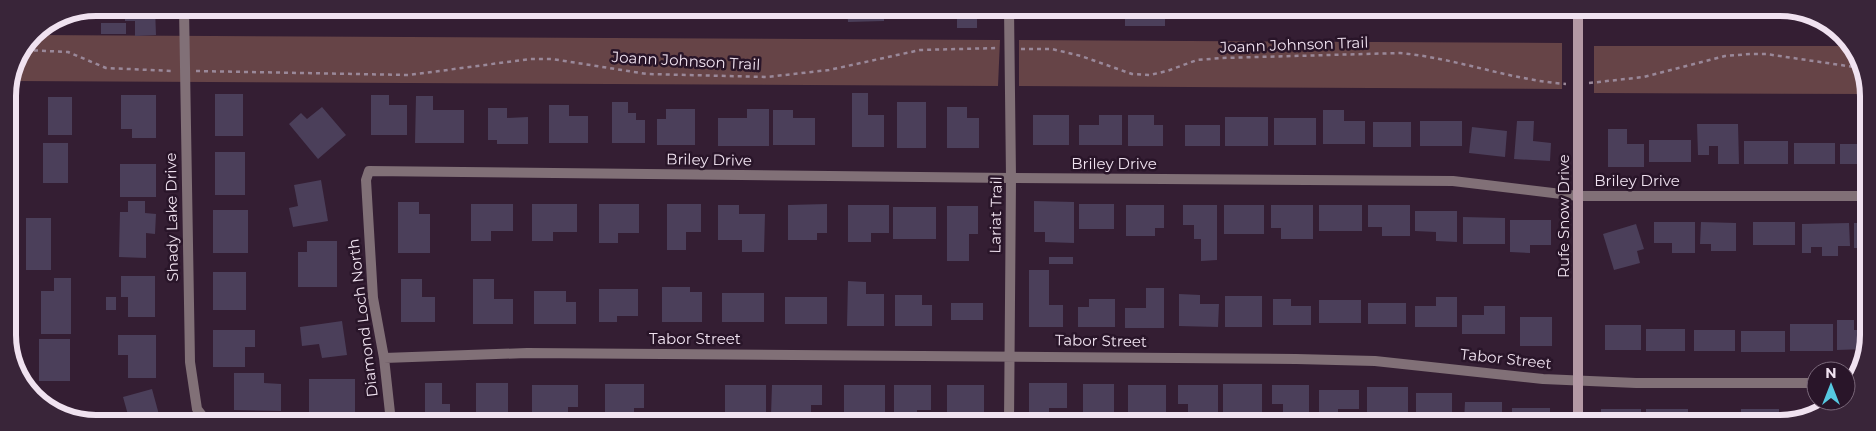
<svg xmlns="http://www.w3.org/2000/svg" width="1876" height="431" viewBox="0 0 1876 431" font-family="Montserrat,sans-serif">
<style>
.green{fill:#664447}
.building{fill:#4b3f5a}
.lines{fill:none;stroke-linecap:round;stroke-linejoin:round}
.path{stroke:#9a8899;stroke-width:2.5;stroke-dasharray:4 4;stroke-linecap:butt}
.minor{stroke:#817077;stroke-width:10}
.tertiary{stroke:#817077;stroke-width:10}
.secondary{stroke:#b499a5;stroke-width:10}
.labels{text-anchor:middle;stroke-width:5;stroke-linejoin:round;paint-order:stroke}
.street-label{font-size:15px;fill:#f0e2f0;stroke:#291529}
.rim{fill:none;stroke:#f0e2f0;stroke-width:6}
</style>
<rect width="100%" height="100%" fill="#341e33"/>
<!-- green -->
<path class="green" d="M33 35 1000 40 998 86 12 81Z
M1019 40 1562 43V89L1019 86Z
M1594 46H1849L1867 78V94L1594 93Z"/>
<!-- building -->
<path class="building" d="M125 8H155L156 35 135 36V21H125Z
M213 8H243V11H213Z
M265 8H300V10H265Z
M309 8H343V9L309 10Z
M398 8H423V14H398Z
M440 8H452V15H440Z
M506 8H525V15H506Z
M537 8H555V16H537Z
M577 8H595V13H577Z
M722 8H749V10H722Z
M821 8H840V18H821Z
M847 8H884V21L848 22Z
M891 8H929V14H891Z
M957 8H977V28H957Z
M1047 8H1070V19L1047 18Z
M1125 8 1165 9V26H1125Z
M1198 9H1219L1208 19Z
M83 10V15H64V14Z
M101 23H126V34H101Z
M852 93H868V115H884V147H852Z
M215 94H243V136H215Z
M121 95H156V138H132V129H121Z
M371 95H389V105H407V135H371Z
M416 96H433V110H464V143H415Z
M48 97H72V135H48Z
M612 102H628V113H636V120H645V143H612Z
M897 102H926V148H897Z
M549 105H569V116H588V143H549Z
M322 107 346 135 318 159 289 124 301 113 307 119Z
M947 107H967V118H979V148H947Z
M488 108H507V118L528 117V144H497V140H488Z
M666 109H695V145H657V119H666Z
M747 109H769V146H718V118H747Z
M773 110H793V118H815V145H773Z
M1323 110H1344V121H1365V144H1323Z
M1033 115H1069V145H1033Z
M1099 115H1122V145H1079V125H1099Z
M1128 115H1154V125H1163V146H1128Z
M1225 117H1268V146H1225Z
M1274 118H1316V145H1274Z
M1420 121H1462V146H1420Z
M1517 121H1534L1533 141 1551 143 1550 161 1514 159Z
M1373 122H1411V147H1373Z
M1697 124H1738L1739 164H1718V146H1709V155H1698Z
M1185 125H1220V146H1185Z
M1472 127 1507 131 1505 157 1469 153Z
M1608 129H1627V144H1644V167H1608Z
M1649 140H1691V162H1649Z
M1744 141H1788V164H1744Z
M43 143H68V183H43Z
M1794 143H1835V164H1794Z
M1840 144H1867V164H1840Z
M215 152H245V195H215Z
M120 164H156V197H120Z
M321 180 328 221 293 227 289 208 298 206 294 185Z
M128 201H145V213L156 214 155 234 146 233V258L119 257 120 212H128Z
M1034 201 1074 202V243L1045 242V232H1034Z
M398 202H419V214H430V253H398Z
M471 204H513V231H491V241H471Z
M532 204H577V232H553V241H532Z
M599 204H639V233H618V243H599Z
M667 204H701V232H686V250H667Z
M827 204V233H817V240H788V205Z
M1079 204H1114V229H1079Z
M718 205H739V214H765L764 252H742V240H718Z
M848 205H889V233H871V242H848Z
M1126 205H1164V228H1155V236H1126Z
M1183 205H1217V260L1201 261V239H1194V225H1183Z
M1224 205H1264V234H1224Z
M1271 205H1313V239H1281V228H1271Z
M1319 205H1362V231H1319Z
M1368 205H1410V236H1382V227H1368Z
M947 206H978V234H969V261H947Z
M893 207H936V239H893Z
M213 210H248V253H213Z
M1415 211H1457V242L1436 241V232L1415 231Z
M1463 217 1505 218V244H1463Z
M26 218H51V270H26Z
M1510 220H1551V245H1530V253L1510 252Z
M1654 222H1695V253H1672V243H1654Z
M1701 222 1736 223V251H1711V244H1700Z
M1753 222H1795V245H1753Z
M1849 223 1850 246H1838V256H1822V247H1811V253H1802V224Z
M1854 223H1867V248H1854Z
M1636 224 1644 249 1637 251 1640 263 1614 270 1603 234Z
M307 241H337V287H298V252H307Z
M1049 257H1073V264H1049Z
M1029 270H1049V305H1063V327H1029Z
M213 272H246V310H213Z
M121 276H155V317H128V297H121Z
M54 278H71V334H41V291H54Z
M401 279H422V297H435V322H401Z
M473 279H494V299H513V324H473Z
M848 281 866 282V294H884V326H847Z
M662 287H690V292H702V322H662Z
M1146 288H1164V328H1125V308H1146Z
M599 289H638V316H617V322H599Z
M534 291H566V302H576V324H534Z
M722 293H764V322H722Z
M1179 294 1200 295V304H1219L1218 327 1179 326Z
M895 295H922V305H932V326H895Z
M1225 296H1262V327H1225Z
M106 297H116V310H106Z
M785 297H827V324H785Z
M1436 297H1457V327H1415V306H1436Z
M1089 299H1115V327H1078V307H1089Z
M1273 299H1291V306H1311V325H1273Z
M1319 300H1361V323H1319Z
M951 303H983V320H951Z
M1368 303H1406V324H1368Z
M1484 306H1505V334H1462V315H1484Z
M1520 317H1552V346H1520Z
M1837 320H1854V330H1867V349L1837 350Z
M342 321 347 355 322 358 319 344 302 346 300 327Z
M1790 324H1833V351H1790Z
M1605 325H1641V350H1605Z
M1646 329H1685V351H1646Z
M213 330H255V347H245V367H213Z
M1694 330H1735V351H1694Z
M1741 331H1785V352H1741Z
M118 335H156V378H128V355H118Z
M39 339H70V381H39Z
M234 373H264V383L281 384V411L234 410Z
M309 379H355V418H309Z
M425 383H442V404H450V412H457V422H425Z
M476 383H508V422H487V416H476Z
M1029 383H1067V408H1049V418H1029Z
M605 384H644V408H634V420H605Z
M1083 384H1114V421H1093V412H1083Z
M1223 384H1262V420H1244V412H1223Z
M532 385H578V407H568V418H532Z
M725 385H766V420H749V414H725Z
M772 385H822V405H811V415H771Z
M844 385H885V419H844Z
M894 385H931V410H917V418H894Z
M947 385H984V423H947Z
M1128 385H1166V416H1128Z
M1178 385H1218V413H1188V404H1178Z
M1272 385H1309V413H1283V404H1272Z
M1367 387H1408V414H1367Z
M152 389 161 422H130L123 397Z
M1319 390H1359V409H1338V418H1319Z
M1416 393H1452V417H1416Z
M1465 402H1502V422H1464Z
M1512 408H1550V423H1512Z
M1601 409H1641V423H1601Z
M1646 409H1688V423H1646Z
M1741 409H1779V423H1741Z
M1789 414H1808L1789 422Z"/>
<g class="lines">
<!-- path -->
<path class="path" d="M1021 49H1052L1081 56 1132 74 1150 75 1167 71 1197 60 1222 58 1400 53C1456 58 1510 80 1566 84
M26 50 68 52 106 68 173 71
M196 71 409 75 530 59H552L647 74 767 77 829 70 920 50 998 48
M1589 83 1644 77 1725 56 1750 54H1766L1861 68"/>
<!-- minor -->
<path class="minor" d="M184 8 190 362 197 409 207 422
M8 190 13 79
M9 308 13 326V359
M384 358 527 353 1296 359 1375 361 1543 379 1636 383H1816
M1846 383H1849
M391 422 384 358 373 298 366 180 369 171 1011 178 1009 423"/>
<!-- tertiary -->
<path class="tertiary" d="M1009 8 1011 178 1453 181 1578 196H1867"/>
<!-- secondary -->
<path class="secondary" d="M1578 9V423"/>
</g>
<g class="labels">
<!-- street labels -->
<g class="street-label">
<text transform="translate(1294 45) rotate(-2)" y="5">Joann Johnson Trail</text>
<text transform="translate(686 61) rotate(3)" y="5">Joann Johnson Trail</text>
<text transform="translate(709 160) rotate(1)" y="5">Briley Drive</text>
<text x="1114" y="169">Briley Drive</text>
<text x="1637" y="186">Briley Drive</text>
<text transform="translate(996 215) rotate(-89)" y="5">Lariat Trail</text>
<text transform="translate(1564 216) rotate(-90)" y="5">Rufe Snow Drive</text>
<text transform="translate(172 217) rotate(-91)" y="5">Shady Lake Drive</text>
<text transform="translate(363 318) rotate(-97)" y="5">Diamond Loch North</text>
<text x="695" y="344">Tabor Street</text>
<text transform="translate(1101 341) rotate(1)" y="5">Tabor Street</text>
<text transform="translate(1506 359) rotate(6)" y="5">Tabor Street</text>
</g>
</g>
<!-- crop -->
<path d="M0 0H1876V431H0ZM96 16H1780A80 80 0 0 1 1860 96V335A80 80 0 0 1 1780 415H96A80 80 0 0 1 16 335V96A80 80 0 0 1 96 16Z" fill="#392539" fill-rule="evenodd"/>
<path class="rim" d="M96 16H1780A80 80 0 0 1 1860 96V335A80 80 0 0 1 1780 415H96A80 80 0 0 1 16 335V96A80 80 0 0 1 96 16Z"/>
<!-- north arrow -->
<g transform="translate(1831 386)"><circle r="24" fill="#291529" stroke="#796779"/>
<path d="M0-4L9 19L0 12L-9 19Z" fill="#56c9e1"/>
<text y="-8" font-size="14" font-weight="bold" text-anchor="middle" fill="#f0e2f0">N</text>
</g>
</svg>
